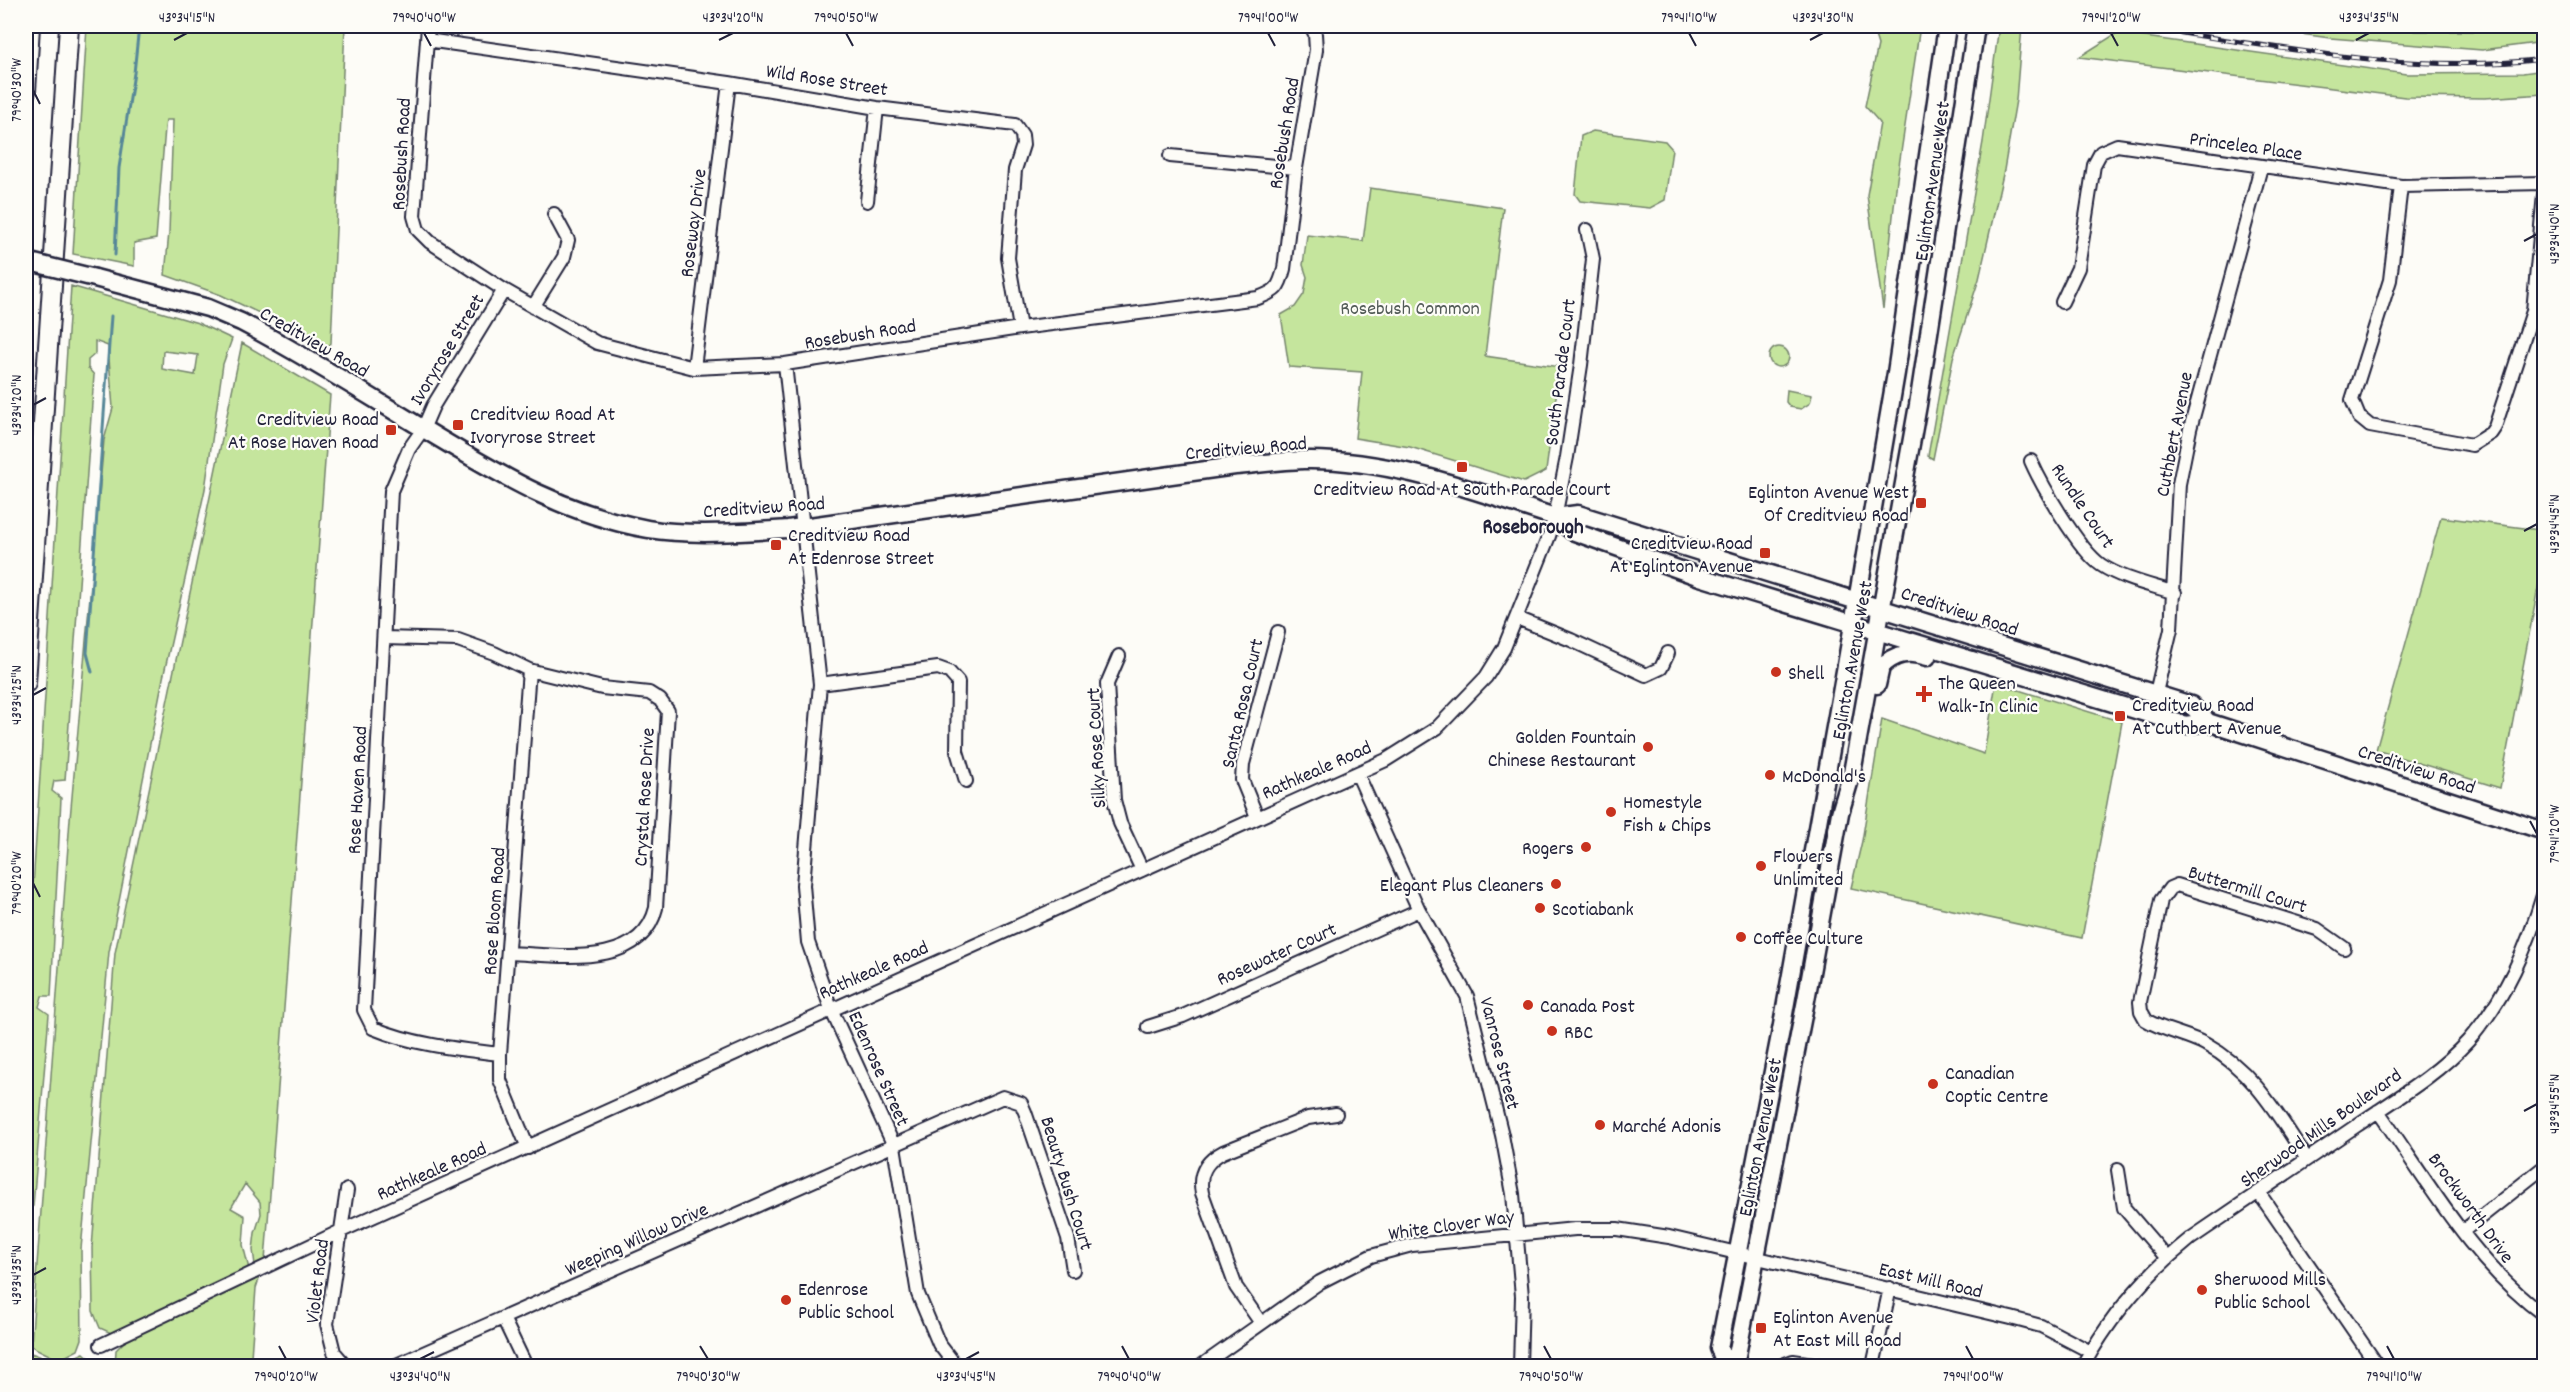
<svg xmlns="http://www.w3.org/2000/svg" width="2570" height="1392" viewBox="0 0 2570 1392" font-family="Dekko,sans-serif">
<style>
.green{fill:#c5e59d;stroke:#74846c;stroke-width:1.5;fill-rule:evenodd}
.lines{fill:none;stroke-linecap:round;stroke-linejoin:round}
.stream{stroke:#578798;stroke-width:3}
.minor-casing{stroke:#22223b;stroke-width:16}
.major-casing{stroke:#22223b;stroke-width:21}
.highway-casing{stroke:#22223b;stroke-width:22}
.minor{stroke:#fdfcf7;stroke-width:12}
.major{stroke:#fdfcf7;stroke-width:16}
.highway{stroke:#fdfcf7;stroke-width:18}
.rail-casing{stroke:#22223b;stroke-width:5}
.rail{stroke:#fdfcf7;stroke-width:3;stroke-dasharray:9;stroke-linecap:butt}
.major-bridge-casing{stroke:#22223b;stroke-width:21;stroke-linecap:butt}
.major-bridge{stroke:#fdfcf7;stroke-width:16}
.ticks{fill:none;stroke:#22223b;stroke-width:2}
.poi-dot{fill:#c8321e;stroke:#fdfcf7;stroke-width:2}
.labels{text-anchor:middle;stroke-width:4.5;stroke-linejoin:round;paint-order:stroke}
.street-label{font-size:20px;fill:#22223b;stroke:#fdfcf7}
.park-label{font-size:20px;fill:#535c58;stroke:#fdfcf7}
.poi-label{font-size:20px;fill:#22223b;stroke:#fdfcf7;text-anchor:start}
.neighbourhood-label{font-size:21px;font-weight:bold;fill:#22223b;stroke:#fdfcf7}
.neatline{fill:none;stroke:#22223b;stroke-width:2}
.ticks-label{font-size:15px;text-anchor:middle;fill:#22223b}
</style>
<rect width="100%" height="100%" fill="#fdfcf7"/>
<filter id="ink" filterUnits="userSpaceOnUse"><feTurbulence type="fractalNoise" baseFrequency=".0167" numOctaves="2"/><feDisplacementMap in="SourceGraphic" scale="12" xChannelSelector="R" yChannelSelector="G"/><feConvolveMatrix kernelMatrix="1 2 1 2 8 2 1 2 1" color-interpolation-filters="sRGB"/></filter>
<g filter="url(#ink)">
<!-- green -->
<path class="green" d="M87 26H345L331 343 326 351 274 320 221 295 165 275 169 232 173 120H166L165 128 156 239 134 243V266L73 254Z
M1872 26H1920L1897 179 1883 309 1867 195 1880 123 1865 106 1878 45Z
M1999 26H2022L2016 100 2004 170 1979 279 1953 358 1933 459 1928 456 1983 142Z
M2243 26H2413L2414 31H2519L2544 26V42L2482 50 2330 38Z
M2117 33 2406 74 2523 73 2544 70V94L2485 98 2405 97 2079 57Z
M1593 131 1665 141 1672 149 1665 200 1650 208 1580 201 1575 194 1581 136Z
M1370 188 1503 208 1485 356 1560 367 1546 471 1524 482 1410 447 1355 438 1362 372 1289 367 1281 315 1295 307 1304 294 1307 277 1303 265 1307 235 1363 241Z
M71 286 198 323 232 339 223 364 205 489 163 678 109 952 81 1249 82 1339 78 1350 59 1360 31 1346 70 819 104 440 113 408 108 346 95 341V354L88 360V368L94 375 65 780 54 781 52 791 61 798 51 996H42L39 1007 49 1014 33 1206 26 1211V997ZM163 351 198 355 195 375 162 369Z
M242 343 330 395 265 1261 255 1265 253 1250 255 1233 261 1214 260 1202 245 1184 231 1208 245 1216 243 1245 249 1269 111 1333 100 1328 93 1311 92 1248 115 953Z
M1769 357a10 10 0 1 1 20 0a10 10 0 1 1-20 0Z
M1787 390 1812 395 1810 403 1801 409 1790 407 1786 402Z
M2441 517 2539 530 2544 556 2500 788 2376 750Z
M1996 683 2122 722 2082 938 1851 888 1862 841 1882 719 1984 754Z
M26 1222 30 1231 26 1283Z
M260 1276 256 1288 251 1357 258 1366H115L116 1350 131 1335Z
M31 1353 50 1360 53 1366H29Z
M84 1353 99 1366H55Z"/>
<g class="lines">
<!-- stream -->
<path class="stream" d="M115 255 119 168 134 73 139 26
M92 672 87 653 111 316"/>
<defs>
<path id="minor" d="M428 26 414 216 418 230 430 242 504 290 597 343 694 368 785 364 1020 328 1258 298C1276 291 1279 289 1284 269L1296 168 1316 50 1315 34 1311 26
M427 40 729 83 877 108 1015 125 1022 135 1023 145 1015 170 1008 258 1020 328
M1170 156 1296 168
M2401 186 2390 280 2352 400 2359 417 2370 426 2472 445 2491 433 2495 427 2533 311 2544 194
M867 201 877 108
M2062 302 2078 268 2094 165 2101 152 2117 145 2401 186 2544 183
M533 307 564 257 568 240 554 214
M785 364 820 684 803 885 808 942 831 1009 894 1146 918 1294 939 1344 956 1366
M694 368 729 83
M2031 461C2042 486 2079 550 2101 565 2122 579 2151 585 2175 593
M1517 618 1571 640 1646 675 1661 668 1668 653
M384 638 458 640 494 653 529 670 602 688 649 693 660 700 668 711 656 908C641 970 558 955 510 953
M1119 656 1107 684 1114 800 1120 823 1142 870
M820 684 938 668 949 672 958 682 957 751 966 781
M2151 714 2171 629 2179 484 2190 429 2261 167
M1357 773 1419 910 1467 996 1502 1135 1513 1194 1522 1296 1520 1366
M1257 817 1242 780 1243 764 1278 632
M1148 1027 1183 1016 1419 910
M500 1054C457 1049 414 1045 373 1028L364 1010 391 491 409 449 423 429 433 406 504 290
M2378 1111C2428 1182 2473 1263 2544 1315
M528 1148 500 1080V1054L529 670
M2307 1159C2277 1114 2254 1071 2205 1044 2186 1034 2164 1031 2146 1020L2141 1011 2140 1002 2161 900 2170 888 2177 885 2317 929 2344 948
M2118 1170 2124 1208 2166 1257
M2259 1193 2378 1366
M2463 1231 2544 1167
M503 1318 526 1366
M1261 1323 1236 1287 1202 1193C1198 1174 1206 1161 1223 1152L1308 1118 1336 1114
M101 1345 341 1231 1386 760 1437 728 1486 677 1504 648 1549 536 1555 517 1567 457 1581 365 1593 259 1587 230
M346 1366 334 1352 327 1324 347 1190
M394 1366 1003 1097 1021 1103 1025 1112 1068 1238 1073 1270
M1201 1366 1320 1282 1371 1256 1412 1245 1575 1229H1617L1669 1237 2011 1318 2041 1326 2091 1352
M1780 1366 1793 1361 1827 1366
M1873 1366 1890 1288
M2083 1366C2110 1317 2145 1275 2190 1239 2245 1202 2300 1164 2356 1126 2394 1100 2437 1075 2468 1041 2506 998 2528 946 2544 892"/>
<path id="major" d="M95 278 208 308 241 322C308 357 372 398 437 437 507 479 566 514 648 529 690 536 745 532 788 529L1235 466C1257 464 1280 461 1303 460 1389 458 1475 491 1555 517L1572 531 1700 577 2185 725 2208 722 2544 831
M1555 517 1578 514 2191 705 2208 722
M1877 685 1881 667C1895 653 1909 651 1927 657
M1724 1361 1737 1355 1806 1000 1840 813 1852 773 1918 405 1976 26
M1723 1366 1724 1361 1719 1348 1782 1025 1848 654 1896 373 1947 26"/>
<path id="highway" d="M26 91 30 26
M26 683 69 26"/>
</defs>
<!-- minor casing -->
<use href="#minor" class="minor-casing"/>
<!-- major casing -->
<use href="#major" class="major-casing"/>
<!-- highway casing -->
<use href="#highway" class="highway-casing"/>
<!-- minor -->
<use href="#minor" class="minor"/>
<!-- major -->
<use href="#major" class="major"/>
<!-- highway -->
<use href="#highway" class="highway"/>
<defs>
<path id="rail" d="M2137 26C2272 46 2408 75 2544 59"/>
</defs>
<!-- rail casing -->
<use href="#rail" class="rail-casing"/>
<!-- rail -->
<use href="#rail" class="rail"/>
<defs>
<path id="major-bridge" d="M26 261 95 278"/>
</defs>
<!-- major-bridge casing -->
<use href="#major-bridge" class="major-bridge-casing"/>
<!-- major-bridge -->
<use href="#major-bridge" class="major-bridge"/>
</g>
</g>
<!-- ticks -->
<path class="ticks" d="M424 33 431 46M846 33 853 46M1268 33 1275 46M1689 33 1696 46M2111 33 2118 46M174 40 187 33M719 40 733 33M1810 40 1823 33M2356 40 2369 33M33 90 40 104M2524 241 2537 234M33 405 46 398M2524 531 2537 524M33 695 46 688M2530 821 2537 834M33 883 40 897M2524 1111 2537 1104M33 1275 46 1268M279 1346 286 1359M700 1346 708 1359M1122 1346 1129 1359M1544 1346 1551 1359M1966 1346 1973 1359M2387 1346 2394 1359M420 1359 434 1352M966 1359 979 1352"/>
<!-- markers -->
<g class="poi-dot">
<rect x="452" y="419" width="12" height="12" rx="3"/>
<rect x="385" y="424" width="12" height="12" rx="3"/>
<rect x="1456" y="461" width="12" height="12" rx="3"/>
<rect x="1915" y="497" width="12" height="12" rx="3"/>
<rect x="770" y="539" width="12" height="12" rx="3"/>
<rect x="1759" y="547" width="12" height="12" rx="3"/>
<circle cx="1776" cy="672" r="6"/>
<path d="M1921 685h6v6h6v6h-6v6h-6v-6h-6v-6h6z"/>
<rect x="2114" y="710" width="12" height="12" rx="3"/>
<circle cx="1648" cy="747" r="6"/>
<circle cx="1770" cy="775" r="6"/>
<circle cx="1611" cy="812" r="6"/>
<circle cx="1586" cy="847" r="6"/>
<circle cx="1761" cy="866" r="6"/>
<circle cx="1556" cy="884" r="6"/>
<circle cx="1540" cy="908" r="6"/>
<circle cx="1741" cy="937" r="6"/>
<circle cx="1528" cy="1005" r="6"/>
<circle cx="1552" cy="1031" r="6"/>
<circle cx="1933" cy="1084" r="6"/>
<circle cx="1600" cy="1125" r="6"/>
<circle cx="2202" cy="1290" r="6"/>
<circle cx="786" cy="1300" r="6"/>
<rect x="1755" y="1322" width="12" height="12" rx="3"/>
</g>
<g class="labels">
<!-- street labels -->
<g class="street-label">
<text transform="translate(827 79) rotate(9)" y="7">Wild Rose Street</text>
<text transform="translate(1283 133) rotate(-81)" y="7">Rosebush Road</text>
<text transform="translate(2246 145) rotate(8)" y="7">Princelea Place</text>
<text transform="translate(400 154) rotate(-87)" y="7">Rosebush Road</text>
<text transform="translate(1931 181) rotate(-82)" y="7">Eglinton Avenue West</text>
<text transform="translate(692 223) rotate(-83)" y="7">Roseway Drive</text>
<text transform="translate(860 333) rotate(-9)" y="7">Rosebush Road</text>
<text transform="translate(315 341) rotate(30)" y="7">Creditview Road</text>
<text transform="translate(446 349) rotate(-59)" y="7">Ivoryrose Street</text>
<text transform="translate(1559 372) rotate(-83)" y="7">South Parade Court</text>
<text transform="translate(2173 434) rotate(-79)" y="7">Cuthbert Avenue</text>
<text transform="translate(1246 447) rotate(-5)" y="7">Creditview Road</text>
<text transform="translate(2084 505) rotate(56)" y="7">Rundle Court</text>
<text transform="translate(764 506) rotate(-4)" y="7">Creditview Road</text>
<text transform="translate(1960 610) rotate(18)" y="7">Creditview Road</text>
<text transform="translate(1851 660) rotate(-80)" y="7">Eglinton Avenue West</text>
<text transform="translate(1241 703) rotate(-77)" y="7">Santa Rosa Court</text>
<text transform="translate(1095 748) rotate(-93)" y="7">Silky Rose Court</text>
<text transform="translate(2417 768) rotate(18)" y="7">Creditview Road</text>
<text transform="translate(1316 769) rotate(-24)" y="7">Rathkeale Road</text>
<text transform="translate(356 790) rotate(-87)" y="7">Rose Haven Road</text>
<text transform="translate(643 797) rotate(-87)" y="7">Crystal Rose Drive</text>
<text transform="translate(2248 888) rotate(17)" y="7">Buttermill Court</text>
<text transform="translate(493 911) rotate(-86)" y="7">Rose Bloom Road</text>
<text transform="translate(1276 953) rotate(-24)" y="7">Rosewater Court</text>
<text transform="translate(873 969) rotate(-24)" y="7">Rathkeale Road</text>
<text transform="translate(1501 1053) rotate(76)" y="7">Vanrose Street</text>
<text transform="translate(880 1068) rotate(66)" y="7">Edenrose Street</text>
<text transform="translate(2320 1127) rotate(-35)" y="7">Sherwood Mills Boulevard</text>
<text transform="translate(1759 1137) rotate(-79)" y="7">Eglinton Avenue West</text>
<text transform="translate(431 1170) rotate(-24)" y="7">Rathkeale Road</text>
<text transform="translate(1068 1183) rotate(73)" y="7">Beauty Bush Court</text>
<text transform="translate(2472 1207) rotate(54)" y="7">Brockworth Drive</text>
<text transform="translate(1451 1224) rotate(-8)" y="7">White Clover Way</text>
<text transform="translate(636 1238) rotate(-24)" y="7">Weeping Willow Drive</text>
<text transform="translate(1931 1279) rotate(13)" y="7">East Mill Road</text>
<text transform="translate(316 1281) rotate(-83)" y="7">Violet Road</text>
</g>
<!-- park labels -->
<g class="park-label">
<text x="1410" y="314">Rosebush Common</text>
</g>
<!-- poi labels -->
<g class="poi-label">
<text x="470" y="420">Creditview Road At<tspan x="470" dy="23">Ivoryrose Street</tspan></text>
<text x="379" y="425" text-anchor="end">Creditview Road<tspan x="379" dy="23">At Rose Haven Road</tspan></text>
<text x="1462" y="495" text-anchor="middle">Creditview Road At South Parade Court</text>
<text x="1909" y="498" text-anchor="end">Eglinton Avenue West<tspan x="1909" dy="23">Of Creditview Road</tspan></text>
<text x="788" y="541">Creditview Road<tspan x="788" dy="23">At Edenrose Street</tspan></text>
<text x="1753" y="549" text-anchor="end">Creditview Road<tspan x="1753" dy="23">At Eglinton Avenue</tspan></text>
<text x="1788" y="679">Shell</text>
<text x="1938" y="689">The Queen<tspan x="1938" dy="23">Walk-In Clinic</tspan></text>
<text x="2132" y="711">Creditview Road<tspan x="2132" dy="23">At Cuthbert Avenue</tspan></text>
<text x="1636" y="743" text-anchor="end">Golden Fountain<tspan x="1636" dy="23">Chinese Restaurant</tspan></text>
<text x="1782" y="782">McDonald's</text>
<text x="1623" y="808">Homestyle<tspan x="1623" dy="23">Fish &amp; Chips</tspan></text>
<text x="1574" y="854" text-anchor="end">Rogers</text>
<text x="1773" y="862">Flowers<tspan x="1773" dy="23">Unlimited</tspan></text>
<text x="1544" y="891" text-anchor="end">Elegant Plus Cleaners</text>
<text x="1552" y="915">Scotiabank</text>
<text x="1753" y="944">Coffee Culture</text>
<text x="1540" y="1012">Canada Post</text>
<text x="1564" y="1038">RBC</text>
<text x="1945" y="1079">Canadian<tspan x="1945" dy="23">Coptic Centre</tspan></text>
<text x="1612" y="1132">Marché Adonis</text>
<text x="2214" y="1285">Sherwood Mills<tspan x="2214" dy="23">Public School</tspan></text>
<text x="798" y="1295">Edenrose<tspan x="798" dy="23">Public School</tspan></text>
<text x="1773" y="1323">Eglinton Avenue<tspan x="1773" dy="23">At East Mill Road</tspan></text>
</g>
<!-- neighbourhood labels -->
<g class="neighbourhood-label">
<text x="1533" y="533">Roseborough</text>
</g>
</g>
<!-- margin -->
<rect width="2570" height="1392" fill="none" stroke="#fdfcf7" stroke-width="66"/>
<rect x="33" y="33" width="2504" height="1326" class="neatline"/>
<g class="ticks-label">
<text x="187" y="22">43°34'15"N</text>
<text x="424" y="22">79°40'40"W</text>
<text x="733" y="22">43°34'20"N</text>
<text x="846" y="22">79°40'50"W</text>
<text x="1268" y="22">79°41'00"W</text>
<text x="1689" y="22">79°41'10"W</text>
<text x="1823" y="22">43°34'30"N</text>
<text x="2111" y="22">79°41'20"W</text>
<text x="2369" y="22">43°34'35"N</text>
<text transform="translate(16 90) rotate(-90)" y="5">79°40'30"W</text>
<text transform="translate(2554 234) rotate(-90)" y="5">43°34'40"N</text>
<text transform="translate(16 405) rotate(-90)" y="5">43°34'20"N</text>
<text transform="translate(2554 524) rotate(-90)" y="5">43°34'45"N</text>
<text transform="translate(16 695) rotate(-90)" y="5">43°34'25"N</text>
<text transform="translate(2554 834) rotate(-90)" y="5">79°41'20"W</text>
<text transform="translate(16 883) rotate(-90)" y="5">79°40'20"W</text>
<text transform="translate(2554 1104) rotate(-90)" y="5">43°34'55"N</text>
<text transform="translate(16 1275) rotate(-90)" y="5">43°34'35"N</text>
<text x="286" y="1381">79°40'20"W</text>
<text x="420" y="1381">43°34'40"N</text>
<text x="708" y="1381">79°40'30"W</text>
<text x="966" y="1381">43°34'45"N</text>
<text x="1129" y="1381">79°40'40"W</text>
<text x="1551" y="1381">79°40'50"W</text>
<text x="1973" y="1381">79°41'00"W</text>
<text x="2394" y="1381">79°41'10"W</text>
</g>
</svg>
